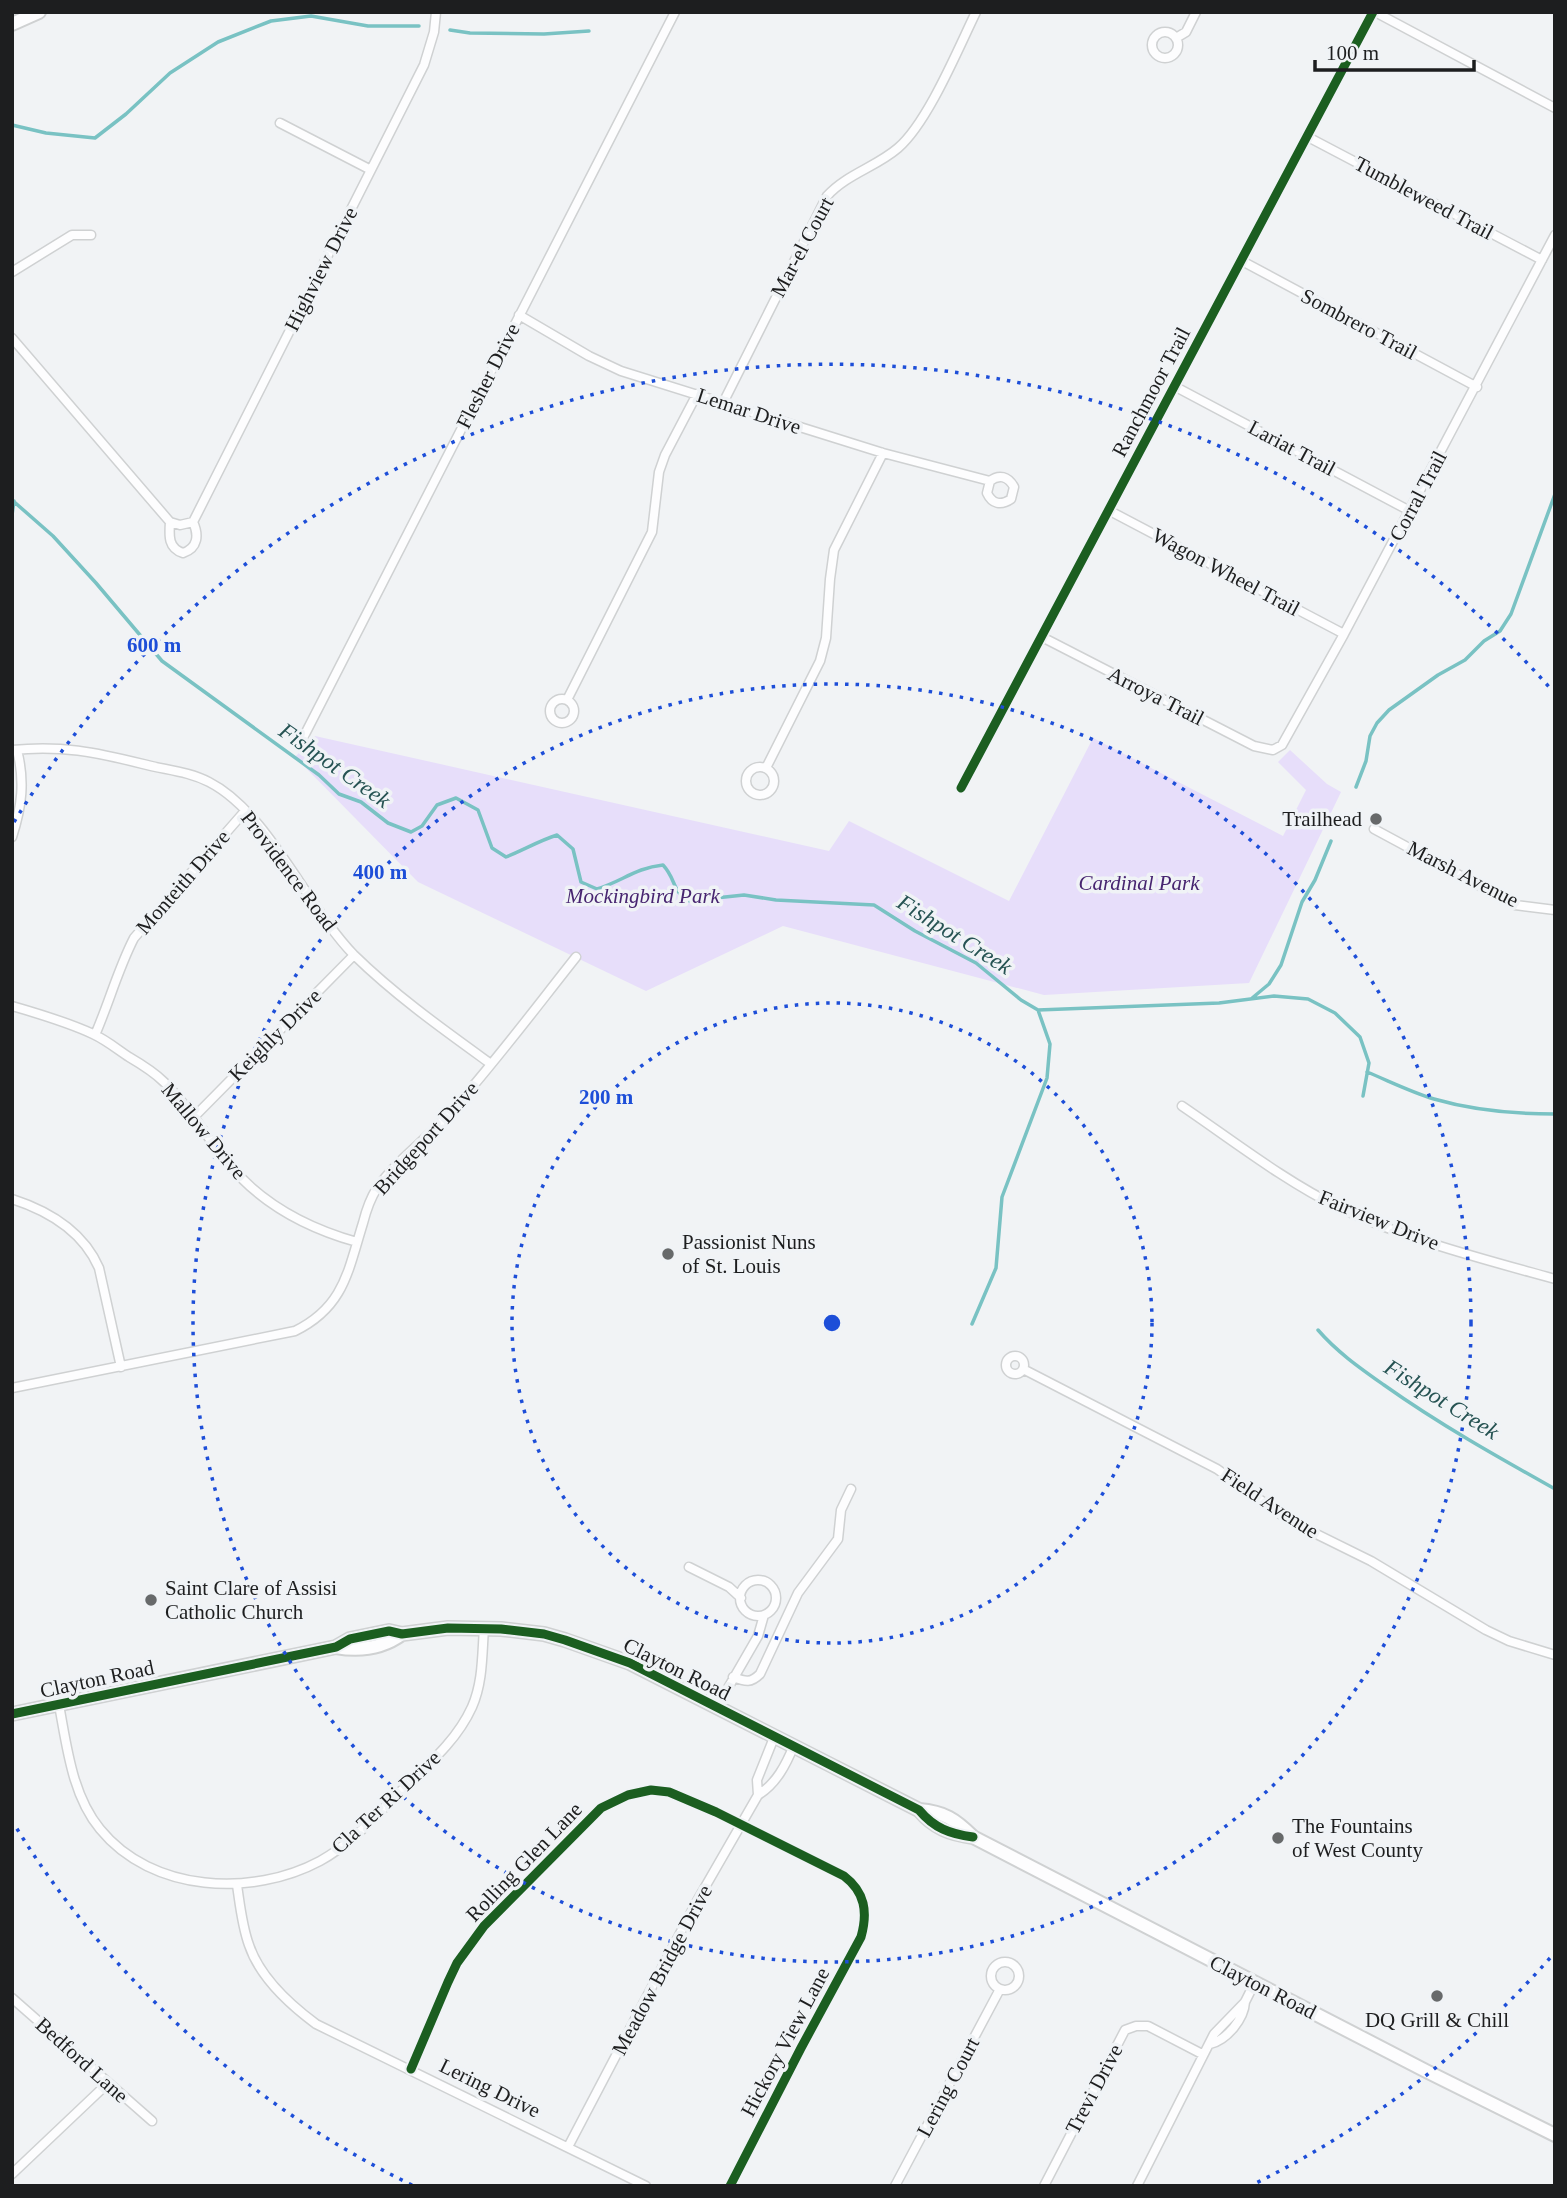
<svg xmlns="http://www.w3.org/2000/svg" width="1567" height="2198" viewBox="0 0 1567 2198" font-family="'Times New Roman',serif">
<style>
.green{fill:#e7defa}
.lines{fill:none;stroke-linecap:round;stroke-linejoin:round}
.stream{stroke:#79c2c3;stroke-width:3.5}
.street-casing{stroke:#cfd1d2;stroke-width:11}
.secondary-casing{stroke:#cfd1d2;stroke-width:16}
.street{stroke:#fdfdfe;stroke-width:8}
.secondary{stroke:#fdfdfe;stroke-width:12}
.cycleway-casing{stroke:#f0f3f6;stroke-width:13}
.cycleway{stroke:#1b5e20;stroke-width:9}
.ring{fill:none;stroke:#1d4ed8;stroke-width:3.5;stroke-dasharray:3.5 7}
.poi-dot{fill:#67696a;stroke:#f0f3f6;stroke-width:2.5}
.labels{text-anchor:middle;stroke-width:7;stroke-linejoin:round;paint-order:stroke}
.street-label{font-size:21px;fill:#1d1e1f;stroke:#f0f3f6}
.poi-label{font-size:21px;fill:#1d1e1f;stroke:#f0f3f6;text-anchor:start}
.park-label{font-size:21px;font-style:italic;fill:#472570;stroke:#f0f3f6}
.water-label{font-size:23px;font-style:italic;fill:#265353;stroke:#f0f3f6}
.centre{fill:#1d4ed8;stroke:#f0f3f6;stroke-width:3.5}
.ring-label{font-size:21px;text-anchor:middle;font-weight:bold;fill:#1d4ed8;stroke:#f0f3f6;stroke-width:7;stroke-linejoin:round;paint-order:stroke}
</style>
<rect width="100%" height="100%" fill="#f1f3f5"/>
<!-- green -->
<path class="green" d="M315 736 829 851 849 821 1009 901 1093 738 1283 836 1306 790 1278 762 1290 750 1327 784 1341 792 1249 983 1044 995 783 926 646 991 418 882 295 757Z"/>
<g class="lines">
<!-- stream -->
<path class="stream" d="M450 30 470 33 544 34 589 31
M12 125 46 133 95 138 126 114 170 73 218 42 271 21 311 16 368 26H419
M12 500 53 536 96 583 162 661 319 775 339 794 361 802 388 823 411 832 422 826 437 805 456 798 478 810 492 848 506 857C523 850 541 840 557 835L573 849 581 882 597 889C623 881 635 868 663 865 676 879 671 888 687 901L744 895 776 900 874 905 915 931 976 963 1021 1000 1038 1010 1219 1003 1274 996 1308 999 1335 1013 1360 1037 1369 1063 1363 1096
M12 515 14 501
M1356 787 1366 761 1370 736 1377 723 1389 710 1438 675 1465 660 1484 641 1500 631 1511 614 1555 494
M1251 999 1269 984 1281 965 1302 902 1315 880 1331 841
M1367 1072C1389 1081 1411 1092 1434 1099 1472 1110 1515 1114 1555 1114
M972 1324 996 1268 1002 1197 1047 1078 1050 1044 1038 1010
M1318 1330C1337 1352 1360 1368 1384 1385 1439 1424 1496 1456 1555 1489"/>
<defs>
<path id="street" d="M1375 12 1555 108
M1152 45a13 13 0 1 1 26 0a13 13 0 1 1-26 0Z
M1176 38 1186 32 1196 12
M280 123 371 170
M1306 136 1542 260
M1242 261 1477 387
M12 272 72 235H91
M519 315 589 356 621 371 883 453 990 481C999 474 1008 476 1014 487L1011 499C1001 506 992 504 987 493L990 481
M12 338 170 522 180 525 193 522
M1174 386 1410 511
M723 403 827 196C847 174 876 167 898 148 928 122 958 49 976 12
M1108 510 1344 634
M170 522C169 536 168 548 183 553 198 548 199 535 193 522L424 65 434 32 436 12
M1042 637 1254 746 1273 750 1282 745 1344 634 1555 235
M550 711a12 12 0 1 1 24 0a12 12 0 1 1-24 0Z
M567 700 652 532 659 472 665 455 697 394
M302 740 675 12
M12 750C61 745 95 752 143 764 165 770 188 771 209 782 268 812 307 907 354 955 396 996 444 1030 491 1064
M746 781a14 14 0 1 1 28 0a14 14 0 1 1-28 0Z
M766 768 820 661 826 638 830 579 834 550 883 453
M961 788 1373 12
M1374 829 1515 905 1555 910
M12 837C22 806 25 781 17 750
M12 1006C40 1014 67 1022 93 1034 106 1040 117 1049 129 1057 141 1064 154 1072 164 1082 189 1106 205 1135 227 1162 260 1203 307 1228 357 1242
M95 1035C109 1003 118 969 134 938L245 811
M1182 1106C1232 1140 1286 1182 1340 1208 1408 1240 1483 1259 1555 1279
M195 1116 354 955
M12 1199C49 1211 83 1231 99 1268L121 1367
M1006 1365a9 9 0 1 1 18 0a9 9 0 1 1-18 0Z
M1023 1369 1217 1469 1290 1521 1371 1561 1486 1630 1509 1641 1555 1655
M12 1388 295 1331C344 1307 348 1271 363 1223 366 1211 370 1199 377 1188 397 1160 426 1140 448 1115 493 1065 534 1010 576 957
M689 1567 729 1587 741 1598
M740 1598a18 18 0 1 1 36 0a18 18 0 1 1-36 0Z
M733 1677C746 1682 751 1683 760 1674L798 1593 838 1539 841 1510 851 1489
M59 1705C67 1747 72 1795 100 1829 152 1893 253 1897 320 1861 353 1843 378 1813 404 1788 430 1763 457 1740 472 1707 483 1682 482 1655 484 1628
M717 1707 758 1636 764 1615
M758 1795 757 1780 775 1735
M237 1885C240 1905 242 1926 249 1945 260 1978 289 2004 316 2024L646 2186
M991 1976a14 14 0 1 1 28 0a14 14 0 1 1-28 0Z
M12 1998 152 2121
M1210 2044C1227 2040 1244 2019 1245 2002
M411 2069 448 1982 457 1963 484 1926 601 1808 628 1795 651 1790 669 1792 716 1812 844 1876C865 1892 868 1912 861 1937L801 2048 730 2186
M568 2147 697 1901 758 1795C776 1784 786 1765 794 1745
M12 2174 108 2083
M895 2186 1000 1989
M1044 2186 1125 2030 1136 2026H1148L1202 2054
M1137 2186 1214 2034 1245 2002 1255 1982"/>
<path id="secondary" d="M12 24 39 12
M336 1647C359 1651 383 1648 402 1634
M12 1714 336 1647 350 1639 389 1631 402 1634 448 1628 501 1629 544 1634 565 1640 630 1663 919 1810C934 1828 950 1834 973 1837
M919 1810C944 1812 955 1819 973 1837L1426 2071 1555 2135"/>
</defs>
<!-- street casing -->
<use href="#street" class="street-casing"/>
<!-- secondary casing -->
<use href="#secondary" class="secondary-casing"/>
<!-- street -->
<use href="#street" class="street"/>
<!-- secondary -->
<use href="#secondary" class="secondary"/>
<defs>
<path id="cycleway" d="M961 788 1373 12
M12 1714 336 1647 350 1639 389 1631 402 1634 448 1628 501 1629 544 1634 565 1640 630 1663 919 1810C934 1828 950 1834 973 1837
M411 2069 448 1982 457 1963 484 1926 601 1808 628 1795 651 1790 669 1792 716 1812 844 1876C865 1892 868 1912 861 1937L801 2048 730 2186"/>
</defs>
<!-- cycleway casing -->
<use href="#cycleway" class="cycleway-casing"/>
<!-- cycleway -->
<use href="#cycleway" class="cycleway"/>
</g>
<!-- distance rings -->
<g class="ring">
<circle cx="832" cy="1323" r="320"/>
<circle cx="832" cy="1323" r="639"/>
<path d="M1550 1958A959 959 0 0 1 1252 2185M412 2185A959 959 0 0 1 14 1824M14 822A959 959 0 0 1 1550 688"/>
</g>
<!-- markers -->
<g class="poi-dot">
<circle cx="1376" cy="819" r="7"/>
<circle cx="668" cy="1254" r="7"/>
<circle cx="151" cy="1600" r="7"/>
<circle cx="1278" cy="1838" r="7"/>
<circle cx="1437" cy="1996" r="7"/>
</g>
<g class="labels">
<!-- street labels -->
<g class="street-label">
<text transform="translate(1424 198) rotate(28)" y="7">Tumbleweed Trail</text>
<text transform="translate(802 247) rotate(-62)" y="7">Mar-el Court</text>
<text transform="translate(321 269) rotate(-63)" y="7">Highview Drive</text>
<text transform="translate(1359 324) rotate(28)" y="7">Sombrero Trail</text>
<text transform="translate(488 376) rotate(-63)" y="7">Flesher Drive</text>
<text transform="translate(1151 392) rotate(-62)" y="7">Ranchmoor Trail</text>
<text transform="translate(749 411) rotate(18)" y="7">Lemar Drive</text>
<text transform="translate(1292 448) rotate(28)" y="7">Lariat Trail</text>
<text transform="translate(1418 496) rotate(-62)" y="7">Corral Trail</text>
<text transform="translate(1226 572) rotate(28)" y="7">Wagon Wheel Trail</text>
<text transform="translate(1156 696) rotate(27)" y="7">Arroya Trail</text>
<text transform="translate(289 871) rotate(53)" y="7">Providence Road</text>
<text transform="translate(1463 874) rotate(27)" y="7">Marsh Avenue</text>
<text transform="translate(183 882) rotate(-49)" y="7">Monteith Drive</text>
<text transform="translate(275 1035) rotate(-45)" y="7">Keighly Drive</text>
<text transform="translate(204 1131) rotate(50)" y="7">Mallow Drive</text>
<text transform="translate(426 1138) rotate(-48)" y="7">Bridgeport Drive</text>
<text transform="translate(1379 1220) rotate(22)" y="7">Fairview Drive</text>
<text transform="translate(1270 1503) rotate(33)" y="7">Field Avenue</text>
<text transform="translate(677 1669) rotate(26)" y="7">Clayton Road</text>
<text transform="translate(97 1679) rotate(-12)" y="7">Clayton Road</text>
<text transform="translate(386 1802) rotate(-43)" y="7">Cla Ter Ri Drive</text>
<text transform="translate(524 1862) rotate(-46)" y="7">Rolling Glen Lane</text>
<text transform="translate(662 1970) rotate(-62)" y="7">Meadow Bridge Drive</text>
<text transform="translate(1263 1987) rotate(27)" y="7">Clayton Road</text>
<text transform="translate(785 2042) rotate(-62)" y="7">Hickory View Lane</text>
<text transform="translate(82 2060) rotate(42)" y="7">Bedford Lane</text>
<text transform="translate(948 2087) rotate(-62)" y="7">Lering Court</text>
<text transform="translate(490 2088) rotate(26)" y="7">Lering Drive</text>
<text transform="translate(1094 2089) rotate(-62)" y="7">Trevi Drive</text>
</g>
<!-- poi labels -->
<g class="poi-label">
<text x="1362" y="826" text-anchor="end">Trailhead</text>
<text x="682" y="1249">Passionist Nuns<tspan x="682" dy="24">of St. Louis</tspan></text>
<text x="165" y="1595">Saint Clare of Assisi<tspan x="165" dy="24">Catholic Church</tspan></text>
<text x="1292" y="1833">The Fountains<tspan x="1292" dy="24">of West County</tspan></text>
<text x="1437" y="2027" text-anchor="middle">DQ Grill &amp; Chill</text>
</g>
<!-- park labels -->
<g class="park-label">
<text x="1139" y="890">Cardinal Park</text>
<text x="643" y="903">Mockingbird Park</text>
</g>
<!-- water labels -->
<g class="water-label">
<text transform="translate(335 765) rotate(35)" y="8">Fishpot Creek</text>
<text transform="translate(955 934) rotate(32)" y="8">Fishpot Creek</text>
<text transform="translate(1442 1399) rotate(32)" y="8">Fishpot Creek</text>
</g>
</g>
<circle cx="832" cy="1323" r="10" class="centre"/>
<g class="ring-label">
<text x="154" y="652">600 m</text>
<text x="380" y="879">400 m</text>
<text x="606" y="1104">200 m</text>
</g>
<!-- border -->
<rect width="1567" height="2198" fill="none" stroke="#1d1e1f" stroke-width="28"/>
<!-- scale -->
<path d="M1315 60v10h159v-10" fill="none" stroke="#1d1e1f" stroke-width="3.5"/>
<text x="1326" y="60" font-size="21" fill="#1d1e1f" stroke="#f0f3f6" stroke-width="5" paint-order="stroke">100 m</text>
</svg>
